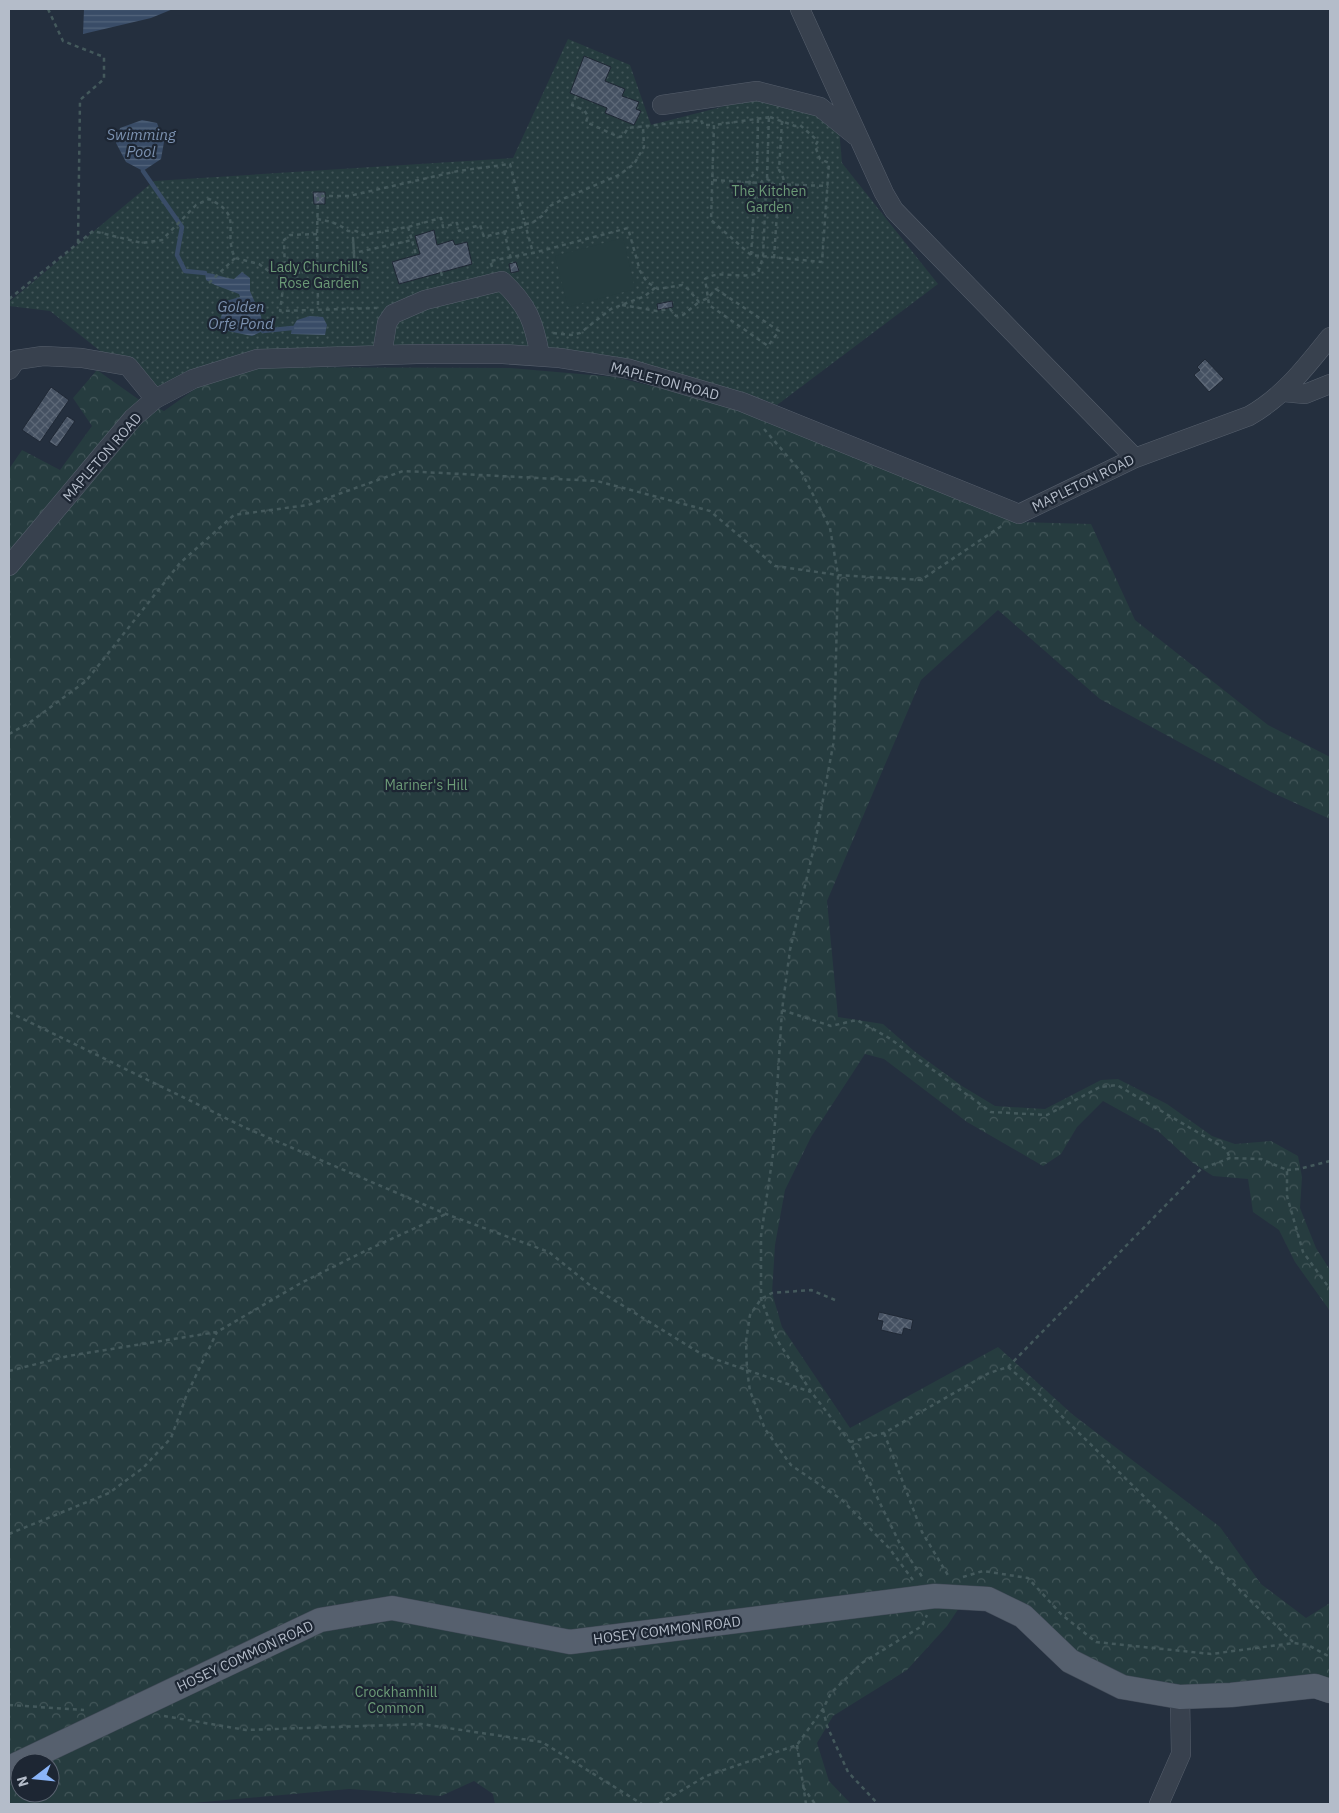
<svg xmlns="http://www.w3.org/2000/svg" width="1339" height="1813" viewBox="0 0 1339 1813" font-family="'IBM Plex Sans',sans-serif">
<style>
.forest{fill:url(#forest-crowns);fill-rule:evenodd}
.garden{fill:url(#garden-dots)}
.pitch{fill:#263c3f}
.water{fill:url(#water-rules)}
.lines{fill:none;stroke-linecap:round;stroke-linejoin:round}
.stream{stroke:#394c67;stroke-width:4.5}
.building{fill:url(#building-cross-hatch);stroke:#1f2835}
.minor-casing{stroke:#565f6c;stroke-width:20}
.major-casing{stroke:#414a57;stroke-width:25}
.path{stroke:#44595c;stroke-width:2.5;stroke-dasharray:4 4;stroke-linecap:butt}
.minor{stroke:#38414e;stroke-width:19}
.major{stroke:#56606e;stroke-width:24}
.labels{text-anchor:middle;stroke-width:4.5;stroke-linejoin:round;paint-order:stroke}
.park-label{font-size:14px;fill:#6b9a76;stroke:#1d2633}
.street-label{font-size:14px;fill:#b4bcc9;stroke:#1d2633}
.water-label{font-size:15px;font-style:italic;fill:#7c92b1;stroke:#1d2633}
</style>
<defs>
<pattern id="forest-crowns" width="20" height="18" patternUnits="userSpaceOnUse" patternTransform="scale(1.25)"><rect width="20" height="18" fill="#263c3f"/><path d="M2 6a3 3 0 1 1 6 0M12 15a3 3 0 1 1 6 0" fill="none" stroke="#435659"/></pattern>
<pattern id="garden-dots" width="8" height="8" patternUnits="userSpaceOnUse" patternTransform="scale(1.25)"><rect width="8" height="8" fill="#263c3f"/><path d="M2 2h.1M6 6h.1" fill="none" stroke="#435659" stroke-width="1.8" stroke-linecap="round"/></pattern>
<pattern id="water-rules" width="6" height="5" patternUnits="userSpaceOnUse" patternTransform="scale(1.25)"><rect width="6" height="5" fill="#394c67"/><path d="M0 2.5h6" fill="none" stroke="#53647b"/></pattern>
<pattern id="building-cross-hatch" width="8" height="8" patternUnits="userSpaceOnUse" patternTransform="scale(1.25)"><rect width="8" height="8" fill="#455162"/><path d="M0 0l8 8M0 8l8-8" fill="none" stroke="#5d6877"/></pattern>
</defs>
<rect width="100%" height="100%" fill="#242f3e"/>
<!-- forest -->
<path class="forest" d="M261 367 510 368 615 377 729 405 1017 522 1091 524 1135 620 1268 725 1330 757V819L1271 792 1100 699 998 610 921 680 827 901 838 1017 883 1024 914 1051 962 1086 995 1106 1045 1109 1101 1080 1118 1079 1167 1104 1212 1136 1235 1144 1271 1141 1298 1156 1302 1177 1300 1208 1316 1248 1330 1270V1311L1295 1262 1279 1230 1253 1212 1248 1179 1213 1176 1193 1163 1159 1132 1103 1101 1077 1127 1061 1154 1043 1166 967 1122 884 1059 865 1054 811 1137 785 1190 775 1245 772 1293 782 1327 850 1428 998 1347 1072 1414 1220 1527 1261 1584 1306 1618 1330 1603V1690L1227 1697 1124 1684 1027 1622 963 1602 947 1626 907 1670 833 1716 817 1743 829 1781 851 1804H495L493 1794 474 1781 441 1796 349 1789 182 1804H9V469L22 450 60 470 92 426 73 398 97 370 138 399 164 411 202 384ZM20 1763H50V1793H20Z"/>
<!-- garden -->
<path class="garden" d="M568 39 630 65 651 125 764 96 828 116 839 128 842 163 938 284 777 405 746 393 629 366 261 352 153 393 50 311 9 306V302L154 181 513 158Z"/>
<!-- pitch -->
<path class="pitch" d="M623 238 635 289 568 307 555 256Z"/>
<!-- water -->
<path class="water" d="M84 9H173L151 18 83 34Z
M142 120 157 123 164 142 161 159 143 171 126 162 116 143 120 128Z
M242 272 250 278V291L261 316 263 331 252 336 223 330 220 320 226 301 240 297 239 294 215 285 206 280 205 273C215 273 224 278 234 279Z
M310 316 323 317 327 325 325 335 291 334 292 328 297 320Z"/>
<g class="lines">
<!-- stream -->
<path class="stream" d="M143 171 182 227 177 255 185 271 205 273
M263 331 292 328"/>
</g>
<!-- building -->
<path class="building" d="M584 56 611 67 605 81 625 89 622 96 639 102 636 109 641 111 634 125 605 113 607 108 570 93Z
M313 192H325V204H314Z
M434 230 437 245 453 240 455 245 467 242 472 264 399 284 392 262 420 254 415 236Z
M516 262 519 271 511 273 509 264Z
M672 301 673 307 658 310 657 304Z
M1205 359 1224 379 1209 392 1194 375 1200 370 1197 367Z
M51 387 69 400 40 442 22 430Z
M67 416 75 421 57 447 49 442Z
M879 1312 913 1320 911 1330 904 1328 902 1335 881 1330 883 1321 877 1320Z"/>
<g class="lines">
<defs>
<path id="minor" d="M800 9 884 193 894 210 1135 458
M662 105 757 91 820 107 856 136
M382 354 387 323 393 314 425 300 502 281C528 305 534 322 540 356
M9 370 16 360 43 356 82 358 128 366 155 399
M1284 392 1305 394 1330 384
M9 566 133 418 155 399 193 379 257 359 417 354H503L560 358 630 369 742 402 1019 514 1135 458 1249 416C1284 396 1305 368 1330 337
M1159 1804 1181 1754 1180 1697"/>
<path id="major" d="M9 1768 320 1620 392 1608 570 1642 935 1596 988 1599 1023 1616 1070 1661 1122 1687 1180 1697 1231 1695 1315 1686 1330 1691"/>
</defs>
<!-- minor casing -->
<use href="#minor" class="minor-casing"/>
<!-- major casing -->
<use href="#major" class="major-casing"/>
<!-- path -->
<path class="path" d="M48 9 63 41 104 57V79L80 100 78 243
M576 96 572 105 584 110 588 116 586 122 619 137 623 136 628 128 701 120 703 125H714
M770 117 795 126 800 125 818 141 815 146 820 159 829 163 822 262 751 255 711 220 714 125Z
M767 178 769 115
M761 184a5 5 0 1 1 10 0a5 5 0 1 1-10 0Z
M713 180 761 183
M771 184 828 186
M317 219C329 221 338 223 348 231H356L363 235 408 227 441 218 443 227 457 223 459 231 480 225 484 237 526 226 524 220 533 253
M525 224 532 223 542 216 550 206 565 198 619 175 634 164 644 147 643 127
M408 227 412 240
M504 231 512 263
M317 234 290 235 284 240 285 273 280 311 377 308
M751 255 755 195C747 186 748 179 757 170L758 119
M774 258 778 197C786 189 786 180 779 170L782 121
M492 267 490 261 533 253 628 228 640 271 647 282 658 289 682 285 688 289 699 302 708 298 705 279C720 269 739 280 758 273L763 257 766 189
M441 272 443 280
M209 283 235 258
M716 289 779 331 768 346 709 305 708 298Z
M9 299 93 231 142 243 162 240 196 205 209 199C245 216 222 230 235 258L259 264 270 272 285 273 355 271 353 238 354 253 412 240 416 255
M318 305 317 234 318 196H349L458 171 510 164 524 220
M622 305 657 311 670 309 676 316 683 315 699 302
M553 333 571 335 580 333 611 309 645 296 656 287
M764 429 802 473 830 528 838 575 834 740 815 843 790 950 782 1010 773 1154 761 1236V1299L777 1340 812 1393 850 1442 901 1546 923 1578
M9 734 29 723 86 681 180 563 234 515 308 505 403 471 597 481 710 511 775 566 838 575 921 580 1003 525
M782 1010 831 1026 857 1020 889 1038 991 1112 1047 1115 1100 1087 1117 1085 1226 1149 1230 1158
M9 1012 246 1128 446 1214 549 1252 591 1286 703 1355 811 1392
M1287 1170 1299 1169 1330 1161
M835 1300 811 1290 772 1293 761 1299 750 1315 746 1341 747 1370 750 1391 765 1429 791 1465 842 1500 889 1548 913 1580
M1008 1367 1201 1169 1230 1158 1261 1159 1287 1170V1196L1303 1252 1330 1289
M9 1371 68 1356 217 1332 301 1283 367 1250 446 1214
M884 1433 922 1532 949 1577
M850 1442 884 1433 989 1373 1008 1367 1035 1390 1294 1643
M9 1534 109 1493 143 1468 171 1438 187 1394 217 1332
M963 1577 983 1571 1028 1578 1061 1614 1096 1642 1211 1654 1294 1643 1308 1645 1330 1657
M9 1705 84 1710
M823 1709 827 1726 848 1772 878 1804
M164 1716 246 1730 421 1724 542 1742 642 1804
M797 1745 806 1804
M803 1787 815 1804
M659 1804 706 1776 797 1745 823 1709 831 1693 862 1663 922 1626 927 1615"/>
<!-- minor -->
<use href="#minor" class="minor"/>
<!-- major -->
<use href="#major" class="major"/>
</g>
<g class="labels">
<!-- park labels -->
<g class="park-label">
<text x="769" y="196">The Kitchen<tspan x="769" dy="16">Garden</tspan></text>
<text x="319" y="272">Lady Churchill’s<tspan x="319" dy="16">Rose Garden</tspan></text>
<text x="426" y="790">Mariner's Hill</text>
<text x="396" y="1697">Crockhamhill<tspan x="396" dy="16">Common</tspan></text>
</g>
<!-- street labels -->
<g class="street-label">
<text transform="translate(665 381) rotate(15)" y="5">MAPLETON ROAD</text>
<text transform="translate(102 457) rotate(-49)" y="5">MAPLETON ROAD</text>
<text transform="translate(1083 483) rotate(-26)" y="5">MAPLETON ROAD</text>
<text transform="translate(667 1630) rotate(-7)" y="5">HOSEY COMMON ROAD</text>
<text transform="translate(245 1656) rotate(-25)" y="5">HOSEY COMMON ROAD</text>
</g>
<!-- water labels -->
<g class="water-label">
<text x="141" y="140">Swimming<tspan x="141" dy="17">Pool</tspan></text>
<text x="241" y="312">Golden<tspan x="241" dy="17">Orfe Pond</tspan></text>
</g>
</g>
<!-- border -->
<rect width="1339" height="1813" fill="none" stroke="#b4bcc9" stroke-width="20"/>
<!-- north arrow -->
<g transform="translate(35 1778) rotate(254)"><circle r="24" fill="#1d2633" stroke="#59626f"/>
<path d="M0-4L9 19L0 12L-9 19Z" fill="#8ab4f8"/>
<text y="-8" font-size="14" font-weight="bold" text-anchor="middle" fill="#b4bcc9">N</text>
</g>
</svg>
